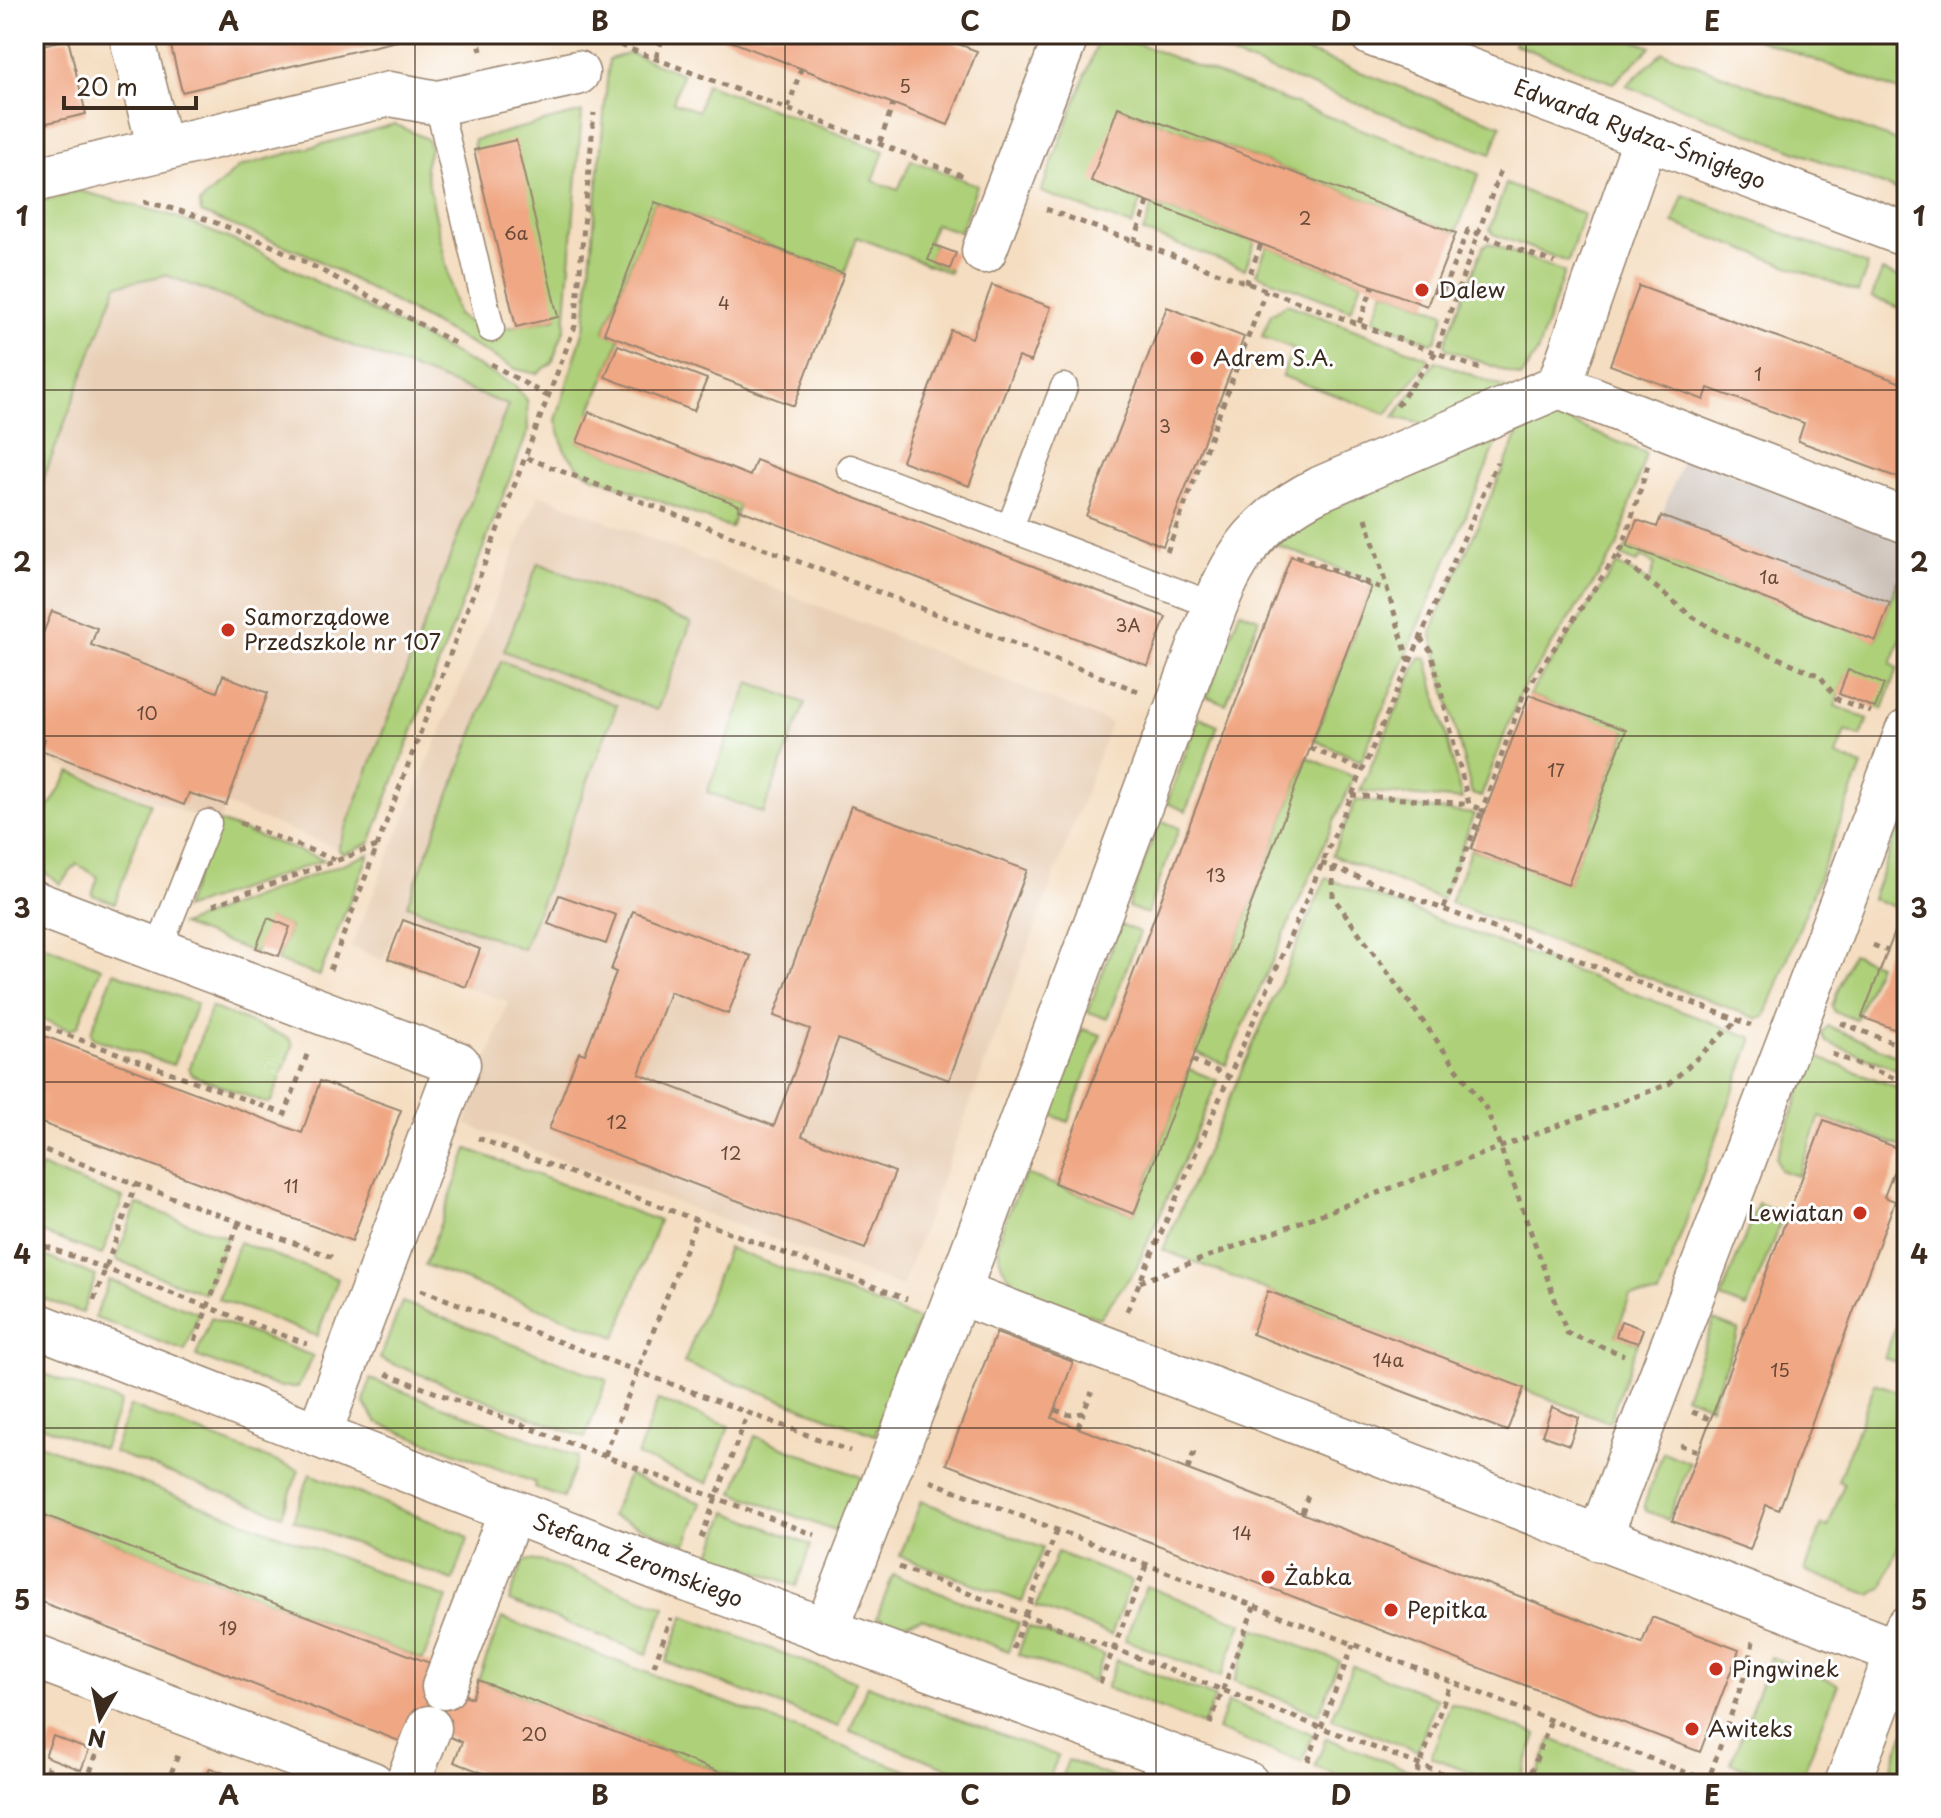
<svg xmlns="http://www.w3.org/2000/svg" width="1941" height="1818" viewBox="0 0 1941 1818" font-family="'Playpen Sans',sans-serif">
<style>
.built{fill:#e8cfb5}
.industrial{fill:#cdc2b9}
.green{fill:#add079;stroke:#747d4c;stroke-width:2}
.building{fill:#f0a784}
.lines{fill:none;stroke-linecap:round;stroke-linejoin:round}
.service-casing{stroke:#98846f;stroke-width:29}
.minor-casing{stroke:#98846f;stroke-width:47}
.tertiary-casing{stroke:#98846f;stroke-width:47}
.path{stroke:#98846f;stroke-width:5;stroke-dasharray:6 6;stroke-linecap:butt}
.service{stroke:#fff;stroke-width:26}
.minor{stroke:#fff;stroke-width:44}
.tertiary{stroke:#fff;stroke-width:44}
.grid{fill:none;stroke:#3b2a1e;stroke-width:2;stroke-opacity:0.55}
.poi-dot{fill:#c8321e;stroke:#fff;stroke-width:3}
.labels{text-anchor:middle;stroke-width:6;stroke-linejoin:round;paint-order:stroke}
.number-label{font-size:18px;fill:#684938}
.street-label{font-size:22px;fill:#3b2a1e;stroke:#fff}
.poi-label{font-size:22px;fill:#3b2a1e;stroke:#fff;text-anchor:start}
.neatline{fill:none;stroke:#3b2a1e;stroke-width:3}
.grid-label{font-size:26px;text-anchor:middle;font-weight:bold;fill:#3b2a1e}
</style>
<rect width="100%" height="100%" fill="#fff"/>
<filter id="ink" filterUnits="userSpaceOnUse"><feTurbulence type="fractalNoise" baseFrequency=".0125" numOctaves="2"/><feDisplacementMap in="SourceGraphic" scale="16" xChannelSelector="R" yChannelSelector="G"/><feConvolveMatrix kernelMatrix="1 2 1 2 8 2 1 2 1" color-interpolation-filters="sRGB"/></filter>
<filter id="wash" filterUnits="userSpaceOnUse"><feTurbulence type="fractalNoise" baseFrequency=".006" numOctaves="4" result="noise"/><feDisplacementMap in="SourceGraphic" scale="32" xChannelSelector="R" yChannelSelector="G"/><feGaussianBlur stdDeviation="1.8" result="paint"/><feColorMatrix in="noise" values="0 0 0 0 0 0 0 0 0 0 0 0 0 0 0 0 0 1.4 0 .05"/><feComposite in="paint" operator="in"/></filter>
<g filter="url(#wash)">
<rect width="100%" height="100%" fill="#f4ddc0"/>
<!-- built -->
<path class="built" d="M166 275 508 405 338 849 226 805 218 825 34 755V504L117 285Z
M539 494 1111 723 902 1287 465 1124 508 1002 466 987 480 949 401 914 383 960 351 947Z"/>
<!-- industrial -->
<path class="industrial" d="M1684 456 1907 541V558L1876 641 1647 553Z"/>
<!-- green -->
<path class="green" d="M1101 34H1112L1479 174 1456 233 1119 107 1142 199 1132 226 1041 192Z
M1175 34H1260L1501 125 1491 154Z
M1515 34H1616L1651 47 1613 83 1514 44Z
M1744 34H1907V94Z
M1663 52 1907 145V163L1896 190 1626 86Z
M630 53 682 74 673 102 698 111 706 84 884 151 873 181 898 190 911 160 977 185 960 232 935 224 928 241 934 245 929 260 950 269 949 273 857 237 844 274 655 202 604 332 620 339 578 442 739 505 731 528 590 475 580 469 564 449 556 420 585 325 609 59Z
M582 112 565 327 552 363 537 374 516 369 308 255 201 213 200 203 239 167 395 124 427 139 430 148 425 167 457 315 486 332 557 318 474 150V140Z
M1506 184 1583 214 1568 262 1493 234 1490 229Z
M80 191 170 215 250 247 514 385 527 400 528 431 370 843 343 854 338 849 508 405 166 275 117 285 34 504V203Z
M1683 195 1868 265 1858 292 1673 223Z
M1153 204 1255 242 1245 269 1143 232Z
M1489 243 1564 272 1537 353 1521 377 1447 349 1444 345 1484 245Z
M1267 246 1362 282 1351 310 1256 274Z
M1882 271 1907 280V311L1872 297Z
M1384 290 1445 313 1436 340 1431 343 1373 320Z
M1287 304 1429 358 1387 414 1282 376 1293 348 1262 337 1271 314Z
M1436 361 1516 392 1435 427 1394 417Z
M1541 415 1554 416 1646 453 1617 548 1521 691 1481 797 1472 794 1431 632 1520 430Z
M1500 435 1361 761 1314 740 1373 582 1274 544 1307 519Z
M1627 546 1876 640 1898 581 1907 585V624L1891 664 1898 668 1883 709 1875 706 1848 671 1835 706 1868 719 1861 736 1845 731 1836 756 1862 766 1765 1017 1758 1019 1450 903 1471 849 1568 884 1626 731 1529 695 1617 564 1649 582 1655 564 1641 557 1637 563 1621 556Z
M538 563 691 623 657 710 504 651Z
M1240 611 1259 618 1226 704 1207 697Z
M1420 657 1427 658 1462 800 1360 791Z
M501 661 617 705 523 949 407 905Z
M750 682 805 703 763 813 707 792Z
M1199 717 1218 725 1186 811 1167 803Z
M1307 757 1354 777 1226 1065 1195 1052Z
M70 772 150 803 115 903 92 895 98 877 77 864 60 884 34 864V832Z
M1356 800 1474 814 1442 900 1332 855Z
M1160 820 1179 828 1147 914 1128 907Z
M219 822 324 860 183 909Z
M1901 822 1907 825V884L1898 908 1872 899Z
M369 854 319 976 277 961 290 927 269 919 255 953 181 925Z
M1326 878 1753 1038 1659 1295 1630 1296 1616 1335 1638 1343 1609 1422 1163 1250Z
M1120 925 1140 932 1107 1019 1088 1012Z
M34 941 101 968 78 1026 70 1030 34 1016Z
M1852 954 1878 964 1856 1020 1835 1012 1832 1006Z
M114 972 197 1004 173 1065 93 1038 91 1032Z
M211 1007 289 1038 293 1045 271 1102 266 1103 192 1075 189 1070Z
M1828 1026 1907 1060V1073L1826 1042 1822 1034Z
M1082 1029 1101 1035 1068 1122 1049 1114Z
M1817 1057 1907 1091V1136L1903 1147 1820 1117 1798 1176 1780 1170 1776 1158 1812 1060Z
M1189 1069 1218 1081 1136 1269 1099 1318C1064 1305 993 1294 999 1243 1002 1220 1017 1195 1026 1174L1134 1214Z
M468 1149 659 1221 616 1337 425 1265Z
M41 1167 123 1198 102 1255 34 1230V1184Z
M1758 1203 1784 1213 1747 1308 1721 1298Z
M137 1204 227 1237 205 1294 116 1260Z
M239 1242 338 1279 317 1336 218 1299Z
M728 1248 919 1320 875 1435 684 1363Z
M34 1252 96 1276 82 1313 34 1295Z
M109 1280 199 1313 185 1351 95 1318Z
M1907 1297V1366L1884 1358Z
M402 1302 607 1380 585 1438 380 1359Z
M211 1318 313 1356 298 1387H278L196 1356Z
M1714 1320 1739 1330 1710 1406 1685 1396Z
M34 1370 121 1402 103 1449 34 1423Z
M370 1379 578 1457 563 1498 535 1488 536 1483 377 1423 364 1403Z
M1875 1383 1907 1395V1471L1894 1505 1905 1530 1883 1587 1871 1595 1805 1571 1822 1525 1828 1527 1844 1484 1838 1481Z
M658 1400 729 1426 708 1483 637 1456Z
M130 1406 299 1470 282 1515 113 1452Z
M755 1436 861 1477 840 1533 734 1493Z
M34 1442 447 1598 423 1660 34 1511Z
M1663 1452 1690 1463 1668 1519 1646 1511 1644 1505Z
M310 1474 463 1534 468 1539 453 1581 293 1520Z
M628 1475 702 1503 686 1544 611 1516Z
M921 1501 1043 1548 1022 1602 900 1556Z
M727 1512 811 1545 796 1586 711 1554Z
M1057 1552 1131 1581 1111 1635 1036 1607Z
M529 1560 544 1562 665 1607 647 1654 509 1601 523 1562Z
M893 1575 1019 1623 1008 1651 922 1618 899 1626 877 1617Z
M1146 1586 1242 1623 1221 1677 1125 1640Z
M684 1616 856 1681 838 1727 666 1662Z
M502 1618 942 1784H752L478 1680Z
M1028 1627 1104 1655 1093 1682 1018 1654Z
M1254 1628 1339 1661 1319 1714 1234 1681Z
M1771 1657 1838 1684 1799 1784H1789L1731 1763Z
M1117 1660 1215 1697 1203 1725 1106 1688Z
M1352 1666 1437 1698 1417 1751 1332 1719Z
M867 1685 1058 1756 1047 1784H991L850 1731Z
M1228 1702 1313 1734 1302 1762 1217 1730Z
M1451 1703 1537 1735 1519 1784H1503L1431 1757Z
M1907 1727V1784H1885Z
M1326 1738 1411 1771 1406 1784H1361L1315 1767Z
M1551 1739 1665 1784H1534Z
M1068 1760 1130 1784H1059Z"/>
<g id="blocks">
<!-- building -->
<path class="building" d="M168 34H422V35L182 92Z
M712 34H932L977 51 948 125Z
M68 39 86 114 34 126V47Z
M1118 107 1456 233 1427 306 1091 181Z
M516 140 558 317 516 327 474 150Z
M655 202 844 274 794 406 604 333Z
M934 245 956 253 950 269 928 260Z
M992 285 1051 307 1031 362 1018 357 969 486 902 461 951 330 972 338Z
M1639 286 1907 385V481L1798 441 1804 423 1708 388 1704 400 1610 365Z
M1167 307 1244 337 1163 546 1086 516Z
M618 345 707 379 694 411 605 377Z
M589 412 750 476 756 460 1166 617 1148 666 738 509 739 505 577 442Z
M1661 516 1890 603 1876 641 1627 546 1637 520 1657 527Z
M1291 556 1371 587 1134 1214 1054 1183Z
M52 611 97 628 91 645 217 692 223 675 268 693 226 805 189 793 184 805 41 750 45 739 34 734V656Z
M1848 670 1884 684 1875 708 1839 694Z
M1529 695 1626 730 1568 885 1471 849Z
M851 806 1027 870 949 1080 838 1039 802 1136 895 1172 865 1249 549 1129 579 1052 585 1054 616 972 611 970 633 911 751 956 728 1014 670 992 639 1074 774 1126 810 1029 774 1016Z
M559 895 616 915 606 944 548 924Z
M1907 901V1034L1862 1017Z
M268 918 290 927 279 956 256 948Z
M403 920 480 949 466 987 388 959Z
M34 1032 302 1133 320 1081 401 1110 352 1241 34 1120Z
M1824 1120 1902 1150 1884 1197 1895 1201 1779 1510 1766 1505 1750 1550 1672 1521Z
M1268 1291 1524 1388 1507 1431 1252 1334Z
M1621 1321 1643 1329 1638 1343 1616 1336Z
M996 1333 1073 1362 1052 1418 1642 1643 1652 1617 1739 1650 1700 1752 946 1464Z
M1552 1407 1579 1418 1569 1445 1542 1435Z
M34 1511 435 1665 428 1681 472 1698 478 1680 751 1784H512L454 1762 462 1742 429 1728 404 1743 34 1599Z
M53 1736 89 1750 81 1770 45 1756Z
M210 1768 252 1784H204Z"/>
</g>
</g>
<g filter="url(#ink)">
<use href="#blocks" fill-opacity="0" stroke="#98846f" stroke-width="2"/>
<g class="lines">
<defs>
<path id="service" d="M438 103 491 329
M850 468 1215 606
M1010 527 1064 387
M157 952 208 823"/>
<path id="minor" d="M131 34 160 149
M1372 34 1907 235
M34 180 390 94 438 103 577 73
M984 251 1067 34
M1559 386 1646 137
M34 903 458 1064 319 1434
M958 1292 1898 1652
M1599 1539 1907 732
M826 1631 949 1315 1215 606C1236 551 1264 517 1317 490L1559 386 1907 521
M34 1656 372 1784
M444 1687 511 1512
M407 1784 429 1728
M1847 1784 1907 1628"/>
<path id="tertiary" d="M34 1324 686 1579 1247 1784"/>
</defs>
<!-- service casing -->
<use href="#service" class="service-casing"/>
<!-- minor casing -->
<use href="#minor" class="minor-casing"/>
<!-- tertiary casing -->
<use href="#tertiary" class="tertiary-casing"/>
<!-- path -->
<path class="path" d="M477 34 481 51
M609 41 966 177
M656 57 664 34
M788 108 801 69
M880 142 893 104
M144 202C253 224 361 293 458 345
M1046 209 1483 370
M1134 242 1148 202
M1246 284 1261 244
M1433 290 1442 293 1468 230 1555 263
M1359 323 1373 286
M491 364 549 397
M1397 406 1436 352 1501 169
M527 458 1138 691
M1366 518 1409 662
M1167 552 1266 290
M1296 556 1384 589
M1617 556 1693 617 1716 631 1820 676 1837 699 1871 712
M1420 638 1431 651 1469 804 1482 810 1444 908
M1310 748 1362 770
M1351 795 1469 804
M1486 812 1482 810 1524 693 1623 546 1648 465
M240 823 336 860
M1321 863 1751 1025
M1333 867V897L1487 1110 1567 1333 1624 1355
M213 905 377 846
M1873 945 1888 951
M330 970 575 326 594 113
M34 1023 285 1114 308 1052
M1841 1023 1907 1048
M1832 1054 1907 1083
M1192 1060 1228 1076
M478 1138 907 1299
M34 1146 337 1259
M34 1164 40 1148
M34 1242 307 1344
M1140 1282 1669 1084 1738 1020
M421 1290 850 1451
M94 1300 136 1184
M1127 1311 1497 462
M195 1341 239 1222
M386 1374 815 1535
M1055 1410 1070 1415 1083 1413 1092 1392
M1692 1412 1710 1419
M1078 1427 1083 1414
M1680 1445 1698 1451
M605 1455 697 1219
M1188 1469 1195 1449
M930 1481 1706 1780
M1302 1513 1308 1495
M701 1538 748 1413
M899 1567 1470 1784
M1013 1649 1056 1532
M654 1666 671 1618
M1100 1683 1146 1566
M1210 1724 1254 1607
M1308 1761 1353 1645
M34 1763 87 1784
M86 1783 106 1728
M167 1784 178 1755
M1413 1784 1451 1682
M1527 1784 1551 1720
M1707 1784 1750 1660 1753 1641"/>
<!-- service -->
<use href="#service" class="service"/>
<!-- minor -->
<use href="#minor" class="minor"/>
<!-- tertiary -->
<use href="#tertiary" class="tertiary"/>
</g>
</g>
<!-- grid -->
<path class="grid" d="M415 34V1784M785 34V1784M1156 34V1784M1526 34V1784M34 390H1907M34 736H1907M34 1082H1907M34 1428H1907"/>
<!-- markers -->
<g class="poi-dot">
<circle cx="1422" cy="290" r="8"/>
<circle cx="1197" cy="358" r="8"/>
<circle cx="228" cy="630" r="8"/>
<circle cx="1860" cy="1213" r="8"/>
<circle cx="1268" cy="1577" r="8"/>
<circle cx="1391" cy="1610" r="8"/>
<circle cx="1716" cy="1669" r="8"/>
<circle cx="1692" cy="1729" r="8"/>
</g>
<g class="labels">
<!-- number labels -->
<g class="number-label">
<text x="905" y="93">5</text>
<text x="1305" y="225">2</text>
<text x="516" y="240">6a</text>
<text x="724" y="310">4</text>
<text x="1758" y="381">1</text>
<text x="1165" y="433">3</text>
<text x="1769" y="584">1a</text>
<text x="1128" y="632">3A</text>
<text x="147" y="720">10</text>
<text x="1556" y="777">17</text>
<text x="1216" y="882">13</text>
<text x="617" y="1129">12</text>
<text x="731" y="1160">12</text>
<text x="291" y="1193">11</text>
<text x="1388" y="1367">14a</text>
<text x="1780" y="1377">15</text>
<text x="1242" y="1540">14</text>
<text x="228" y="1635">19</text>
<text x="534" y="1741">20</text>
</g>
<!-- street labels -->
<g class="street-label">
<text transform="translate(1640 134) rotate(21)" y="8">Edwarda Rydza-Śmigłego</text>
<text transform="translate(638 1560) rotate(21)" y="8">Stefana Żeromskiego</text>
</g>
<!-- poi labels -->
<g class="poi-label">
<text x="1438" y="298">Dalew</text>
<text x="1213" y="366">Adrem S.A.</text>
<text x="244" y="625">Samorządowe<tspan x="244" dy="25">Przedszkole nr 107</tspan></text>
<text x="1844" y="1221" text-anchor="end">Lewiatan</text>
<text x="1284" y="1585">Żabka</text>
<text x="1407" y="1618">Pepitka</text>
<text x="1732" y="1677">Pingwinek</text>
<text x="1708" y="1737">Awiteks</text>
</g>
</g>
<!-- margin -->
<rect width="1941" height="1818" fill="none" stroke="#fff" stroke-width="88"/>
<!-- north arrow -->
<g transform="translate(100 1718) rotate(189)" stroke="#ffffff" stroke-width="6" paint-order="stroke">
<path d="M0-6L14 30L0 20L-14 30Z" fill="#3b2a1e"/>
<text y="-12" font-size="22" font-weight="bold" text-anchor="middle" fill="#3b2a1e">N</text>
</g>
<!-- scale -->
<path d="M64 96v12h132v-12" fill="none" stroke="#3b2a1e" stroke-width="4"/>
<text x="76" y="96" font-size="24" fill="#3b2a1e" stroke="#ffffff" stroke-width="6" paint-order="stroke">20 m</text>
<rect x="44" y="44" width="1853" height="1730" class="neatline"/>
<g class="grid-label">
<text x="229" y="31">A</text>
<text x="600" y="31">B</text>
<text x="970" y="31">C</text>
<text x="1341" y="31">D</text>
<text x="1712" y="31">E</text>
<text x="22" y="226">1</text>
<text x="1919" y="226">1</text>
<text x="22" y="572">2</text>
<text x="1919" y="572">2</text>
<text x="22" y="918">3</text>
<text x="1919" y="918">3</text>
<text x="22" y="1264">4</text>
<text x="1919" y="1264">4</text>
<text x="22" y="1610">5</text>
<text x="1919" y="1610">5</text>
<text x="229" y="1805">A</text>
<text x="600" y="1805">B</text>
<text x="970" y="1805">C</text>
<text x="1341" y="1805">D</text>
<text x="1712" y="1805">E</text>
</g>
</svg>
